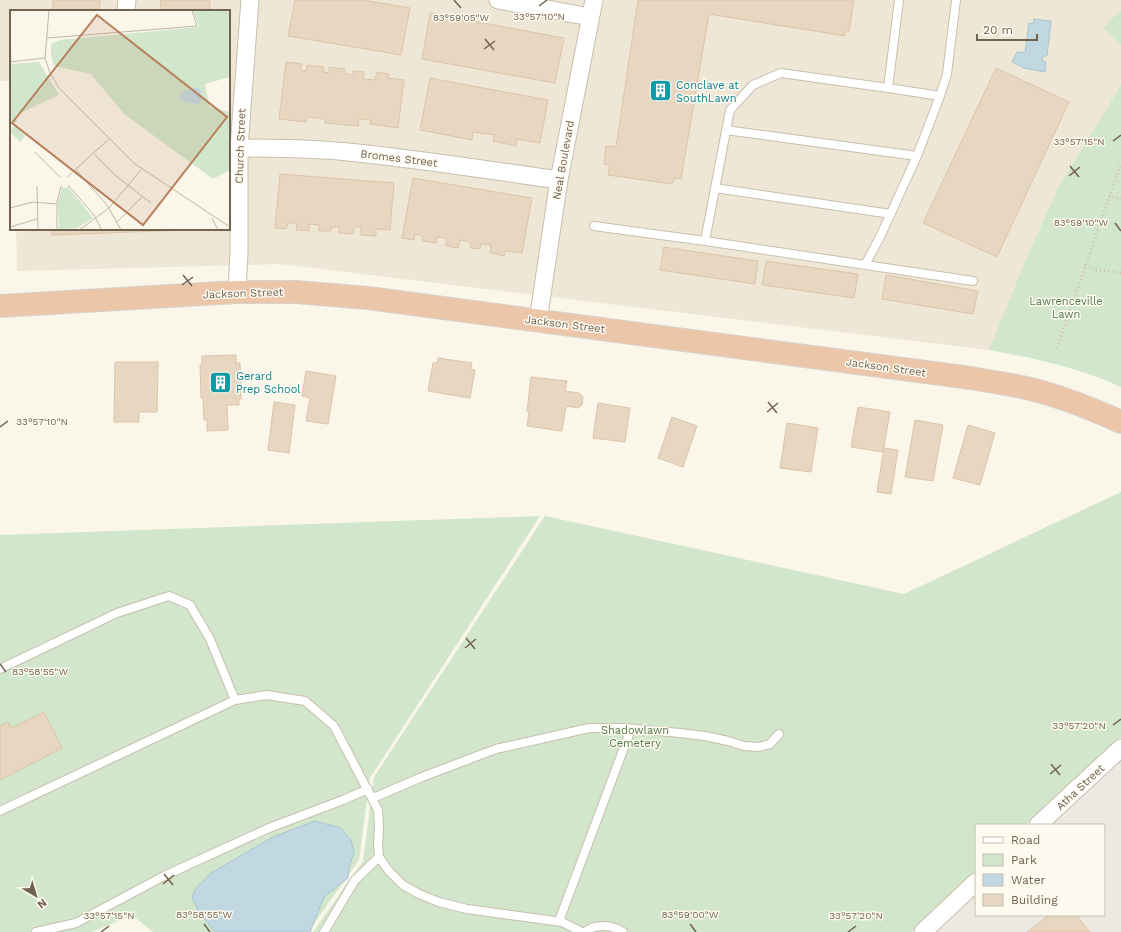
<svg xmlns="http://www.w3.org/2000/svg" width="1121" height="932" viewBox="0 0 1121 932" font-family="'Work Sans',sans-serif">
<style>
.residential{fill:#eee7d6}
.industrial{fill:#ece8e2}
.green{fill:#d1e6ca}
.water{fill:#c1d7e2;stroke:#a8c5d2}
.building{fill:#e7d6c0;stroke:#ddc4a8}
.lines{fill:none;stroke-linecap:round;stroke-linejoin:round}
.lane-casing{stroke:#c8beae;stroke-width:10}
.street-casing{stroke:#c8beae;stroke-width:19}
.highway-casing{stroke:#d8d3ce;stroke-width:24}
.path{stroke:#d1bfa8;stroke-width:2.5;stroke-dasharray:1 3;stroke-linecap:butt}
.lane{stroke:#fff;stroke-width:8}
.street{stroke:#fff;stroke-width:17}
.highway{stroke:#ecc6a9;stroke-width:22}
.ticks{fill:none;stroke:#726250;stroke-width:1.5}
.labels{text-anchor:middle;stroke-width:3;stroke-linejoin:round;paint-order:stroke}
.culture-label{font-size:11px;fill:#0d838f;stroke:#fdfaf0;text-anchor:start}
.street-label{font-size:11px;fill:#726250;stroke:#fdfaf0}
.park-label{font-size:11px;fill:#547b4d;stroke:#fdfaf0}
.inset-road{fill:none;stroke:#c0b7a7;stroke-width:1}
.view{fill:#b77f5a;fill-opacity:0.15;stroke:#b77f5a;stroke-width:2}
.inset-edge{fill:none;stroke:#726250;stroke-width:2}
.ticks-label{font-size:10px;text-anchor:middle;fill:#726250;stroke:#fdfaf0;stroke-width:3;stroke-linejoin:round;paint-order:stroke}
</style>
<rect width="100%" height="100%" fill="#faf6ea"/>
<!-- residential -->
<path class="residential" d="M0 0H1121V10L1103 27 1121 46V85L1059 186 1025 261 989 350 280 264 17 271 16 229H229V11H11V81H0Z"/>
<!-- industrial -->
<path class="industrial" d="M1121 759V932H936L976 895V915H1104V825H1050Z"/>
<!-- green -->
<path class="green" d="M1121 10V46L1103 27Z
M1121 85V387C1079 368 1034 358 989 350L1025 261 1059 186Z
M1121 492V737L1026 825H976V872L912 932H313L363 861 374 777 545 516 904 594Z
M540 516 370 778 359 860 308 932H153L132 915 92 932H0V535Z"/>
<!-- water -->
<path class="water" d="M1034 19 1051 21 1047 56H1043L1042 61 1046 62 1045 72 1024 68 1012 62 1017 52 1025 53 1029 23 1033 24Z
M315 821 341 828 351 840 354 853 349 867 348 878 324 897 310 932H215L199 913 192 897 196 888 211 873 273 837Z"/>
<!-- building -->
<path class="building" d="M53 0H100L99 11H52Z
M161 0H210L209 11H160Z
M295 0H363L410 8 401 55 288 36Z
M638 0H854L849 31 845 30V36L709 14 681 179 675 178 672 184 608 175 610 165 604 164 606 146 616 147Z
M430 13 564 38 555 83 422 59Z
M286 62 302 64 301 70 306 71 307 65 324 67 323 72 329 73V67L345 69V74L353 75V71L364 72 363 79 375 80 377 72 389 74 388 78 404 80 398 128 370 124 371 120 359 119 358 126 325 123V119L307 117 306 122 279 119Z
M996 68 1069 102 997 257 923 223Z
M430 78 548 100 540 143 517 139 516 146 493 141 495 135 473 132 472 140 420 130Z
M280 174 394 183 390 230 376 229V236L361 235V227H354L353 234 339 233V227H332L331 231H319V225L309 224V231L296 230 297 223H288L286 229 275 228Z
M413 178 532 198 522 253 505 251 504 256 490 253 491 245 481 244 480 249 471 248 470 242 460 240 458 248 446 246 447 238 437 237 436 243 422 241 423 236 415 234 414 240 402 238Z
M52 229H213L52 235Z
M664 247 758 261 755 284 660 270Z
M766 261 858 274 854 298 762 285Z
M886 275 978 291 973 314 882 299Z
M236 355V363H240L241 399H239V405H227L228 430 207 431V420H204L203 398H201L200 365H202V356Z
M438 358 472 363 471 369 475 370 470 398 428 391 433 363H437Z
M115 362H158L157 412H139V422H114Z
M306 371 336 376 328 424 306 421 310 398 302 396Z
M531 377 567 381 565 391 579 393 583 397 582 405 578 408 566 406 562 431 527 426 529 411H527Z
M274 402 295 405 289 453 268 450Z
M598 403 630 408 625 442 593 438Z
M858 407 890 412 883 452 851 447Z
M672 417 697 426 683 467 658 458Z
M915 420 943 425 933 481 905 477Z
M787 423 818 428 811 472 780 468Z
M968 425 995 433 980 485 953 478Z
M884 448 898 450 891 494 877 492Z
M44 712 62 748 0 780V726L8 722 11 728Z
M1049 915H1076L1090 932H1027Z"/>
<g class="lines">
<defs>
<path id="lane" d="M888 88 899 0
M726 130 917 156
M715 188 891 214
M594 226 705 241 973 281
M705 241 730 110 753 85 781 73 888 88 940 96
M865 265 880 237 917 156 940 96 947 74 956 0
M0 669 117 613 169 596 190 605 210 639 235 700 0 811
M235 700 267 695 305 701 334 726 378 810 379 826 378 845 379 857 388 870 403 885 419 894 439 902 467 909 562 922 582 932
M373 798 422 777 496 749 589 728H624L680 733 705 736 728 741 744 746 759 747 770 744 779 734
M559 921 631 729
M36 932 76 923 164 876 269 828 343 800 368 789
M324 932 355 880 379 857
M585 932C595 923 613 925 623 932"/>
<path id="street" d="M498 0 590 17
M126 11 127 0
M229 148C268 148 308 148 348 152 418 159 488 170 559 180
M237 292 239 252V148L250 0
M538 321 559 180 594 0
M1038 825 1121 748
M923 932 976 882"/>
<path id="highway" d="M0 306 237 292H296L368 298 971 378C986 381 1002 383 1017 386 1053 393 1088 407 1121 422"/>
</defs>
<!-- lane casing -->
<use href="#lane" class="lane-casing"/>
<!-- street casing -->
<use href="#street" class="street-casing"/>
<!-- highway casing -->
<use href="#highway" class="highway-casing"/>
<!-- path -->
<path class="path" d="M1109 196 1121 199
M1085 265 1097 270 1121 273
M1057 348 1121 163"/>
<!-- lane -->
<use href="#lane" class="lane"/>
<!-- street -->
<use href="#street" class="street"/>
<!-- highway -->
<use href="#highway" class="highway"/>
</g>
<!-- ticks -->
<path class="ticks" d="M454 0 461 8M539 6 547 0M485 39 494 50M484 49 495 41M1113 141 1121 135M1070 166 1079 177M1069 176 1080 167M1115 223 1121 231M183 275 192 286M182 285 193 277M768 402 777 413M767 412 778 403M0 427 8 421M466 638 475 649M465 648 476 639M0 664 6 672M1113 725 1121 719M1051 764 1060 775M1050 774 1061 765M164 874 173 885M163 884 174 875M204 924 210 932M690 924 696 932M101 932 109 926M848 932 856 926"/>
<!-- icons -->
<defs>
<symbol id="building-square" viewBox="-11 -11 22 22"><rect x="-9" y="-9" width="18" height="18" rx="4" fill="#0f9aa8" stroke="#fdfaf0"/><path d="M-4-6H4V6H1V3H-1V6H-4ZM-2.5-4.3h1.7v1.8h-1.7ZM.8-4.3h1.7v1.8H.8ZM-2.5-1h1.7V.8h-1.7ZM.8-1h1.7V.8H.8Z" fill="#fff"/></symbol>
</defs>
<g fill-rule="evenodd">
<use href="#building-square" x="648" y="78" width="25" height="25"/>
<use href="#building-square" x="208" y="370" width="25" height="25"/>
</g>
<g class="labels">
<!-- culture labels -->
<g class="culture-label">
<text x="676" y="89">Conclave at<tspan x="676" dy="13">SouthLawn</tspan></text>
<text x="236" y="380">Gerard<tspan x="236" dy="13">Prep School</tspan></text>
</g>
<!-- street labels -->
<g class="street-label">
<text transform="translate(240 146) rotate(-88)" y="4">Church Street</text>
<text transform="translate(399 158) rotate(7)" y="4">Bromes Street</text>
<text transform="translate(563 160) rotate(-80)" y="4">Neal Boulevard</text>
<text transform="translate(243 293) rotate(-2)" y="4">Jackson Street</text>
<text transform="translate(565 324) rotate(7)" y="4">Jackson Street</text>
<text transform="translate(886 367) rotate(8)" y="4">Jackson Street</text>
<text transform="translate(1080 787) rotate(-43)" y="4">Atha Street</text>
</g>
<!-- park labels -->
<g class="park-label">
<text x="1066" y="305">Lawrenceville<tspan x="1066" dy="13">Lawn</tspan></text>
<text x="635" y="734">Shadowlawn<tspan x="635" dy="13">Cemetery</tspan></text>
</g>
</g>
<!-- overview -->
<g transform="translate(10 10)">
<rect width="220" height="220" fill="#faf6ea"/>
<path d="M183 0H220V67L195 74 200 97 220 102V160L203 169 117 106 127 102 116 106 81 64 44 56 41 45V34L50 30 189 17ZM29 52 49 85 6 105 7 112 0 113V54ZM2 117H6L15 126 10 132 0 122ZM58 177 83 208 67 218 49 220 48 191 52 178Z" fill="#d1e6ca"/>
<path d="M187 77 192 82 190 94 177 93 168 88 172 82Z" fill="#c1d7e2"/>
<path class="inset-road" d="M39 0 35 48 40 63 49 78 125 154 220 217M37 28 187 16 182 0M0 35 1 52M0 52 35 48M25 142 50 167M84 144 106 166 141 193M66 160 97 195 111 220M57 167 99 129M58 175 84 205 92 220M27 176 28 220M0 198 23 192 47 194M202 208 208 220M107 212 132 187M0 217 27 209M47 220V192L51 176M69 220 99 198 131 160"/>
<path class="view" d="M87 5 217 107 133 215 2 113Z"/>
<rect width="220" height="220" class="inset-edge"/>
</g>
<g class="ticks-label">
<text x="539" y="20">33°57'10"N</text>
<text x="461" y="21">83°59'05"W</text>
<text x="1079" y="145">33°57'15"N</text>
<text x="1081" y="226">83°59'10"W</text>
<text x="42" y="425">33°57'10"N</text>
<text x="40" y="675">83°58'55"W</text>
<text x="1079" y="729">33°57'20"N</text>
<text x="204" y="918">83°58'55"W</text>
<text x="690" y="918">83°59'00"W</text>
<text x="109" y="919">33°57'15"N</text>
<text x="856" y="919">33°57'20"N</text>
</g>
<!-- legend -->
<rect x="975" y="824" width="130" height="92" fill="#fdfaf0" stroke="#c5bdb0"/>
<rect x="983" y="837" width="20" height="6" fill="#ffffff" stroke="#c5bdb0"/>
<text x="1011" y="844" font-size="12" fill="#726250">Road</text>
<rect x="983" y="854" width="20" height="12" fill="#d1e6ca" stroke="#c5bdb0"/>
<text x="1011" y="864" font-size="12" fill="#726250">Park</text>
<rect x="983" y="874" width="20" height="12" fill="#c1d7e2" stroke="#c5bdb0"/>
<text x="1011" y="884" font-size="12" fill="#726250">Water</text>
<rect x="983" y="894" width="20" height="12" fill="#e7d6c0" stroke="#c5bdb0"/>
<text x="1011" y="904" font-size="12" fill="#726250">Building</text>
<!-- north arrow -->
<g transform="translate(36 896) rotate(142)" stroke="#fdfaf0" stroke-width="3" paint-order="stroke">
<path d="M0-3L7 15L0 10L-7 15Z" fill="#726250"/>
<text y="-6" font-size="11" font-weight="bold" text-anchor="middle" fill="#726250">N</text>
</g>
<!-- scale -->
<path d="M977 34v6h60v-6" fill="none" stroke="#726250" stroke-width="2"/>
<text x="983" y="34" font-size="12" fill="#726250" stroke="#fdfaf0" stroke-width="3" paint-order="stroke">20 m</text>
</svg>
